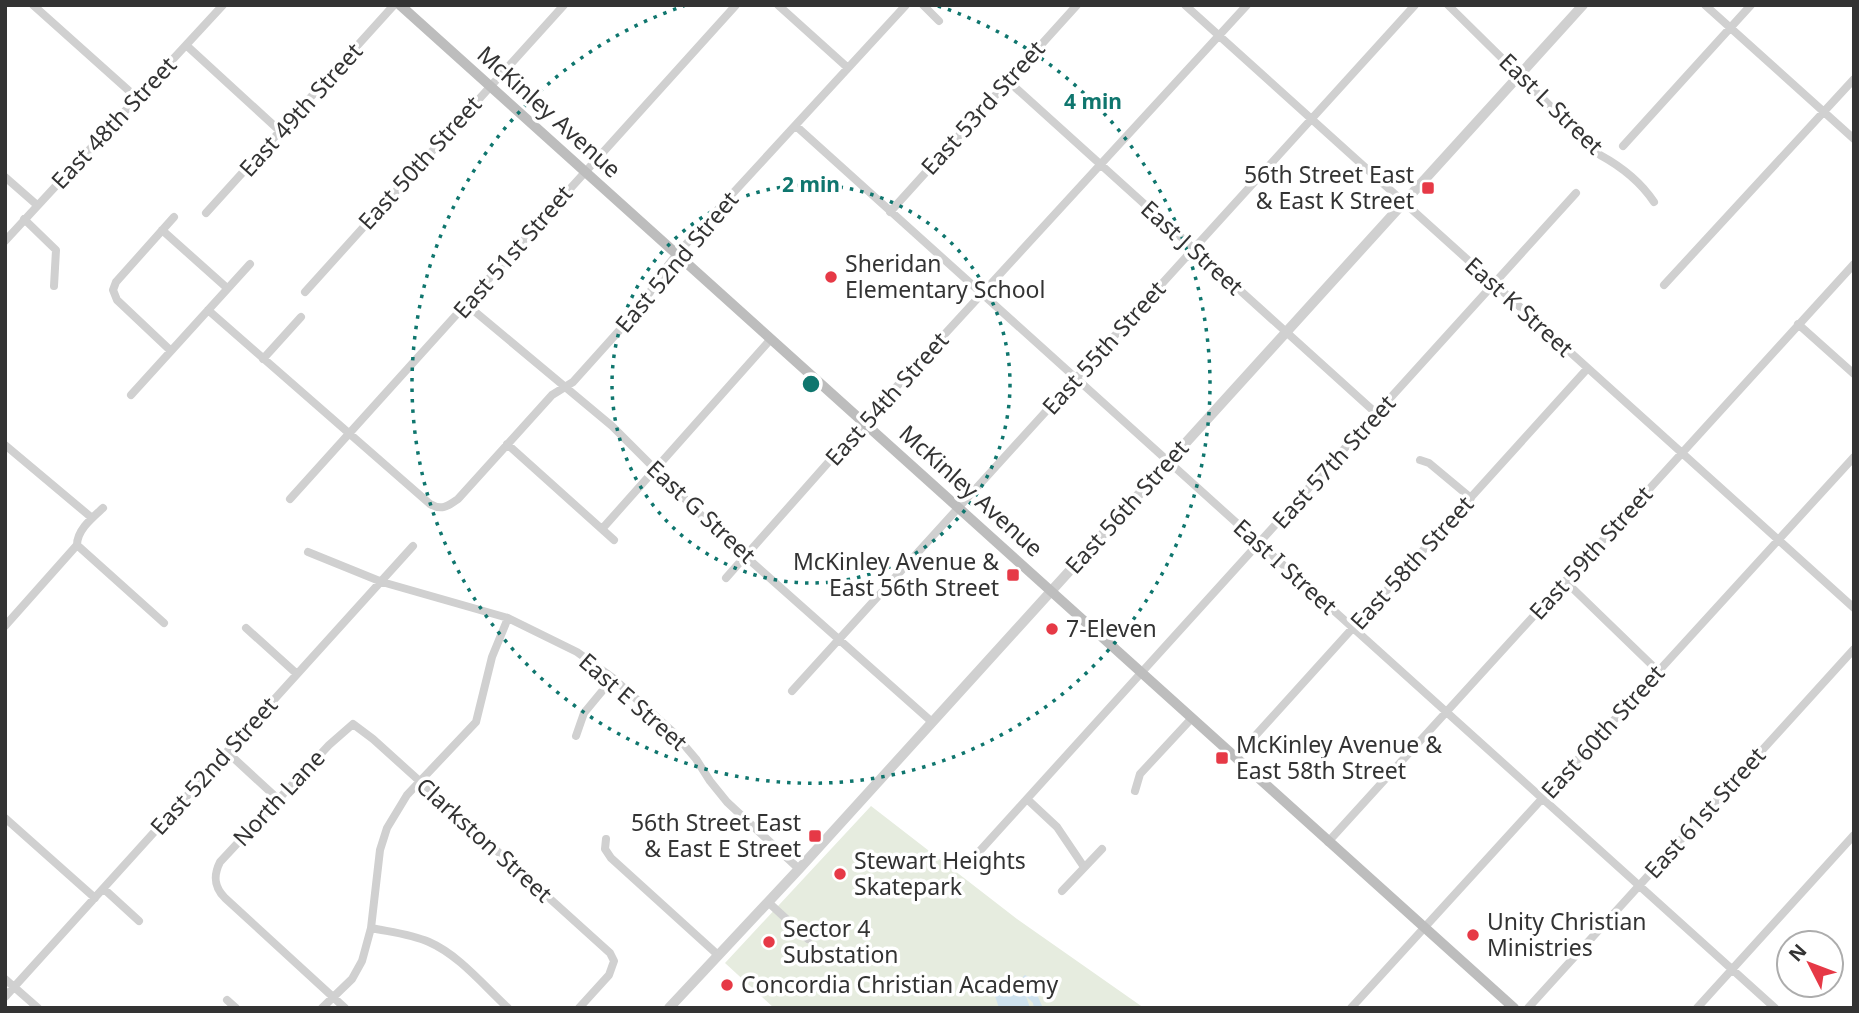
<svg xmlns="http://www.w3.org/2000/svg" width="1859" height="1013" viewBox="0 0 1859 1013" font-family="'Noto Sans',sans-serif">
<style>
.green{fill:#e6ecdf}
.water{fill:#cfe2ee}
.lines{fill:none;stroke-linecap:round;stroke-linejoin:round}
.minor{stroke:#d0d0d0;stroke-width:8}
.tertiary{stroke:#d0d0d0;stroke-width:10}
.secondary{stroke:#bdbdbd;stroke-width:10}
.ring{fill:none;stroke:#0f766e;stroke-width:3.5;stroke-dasharray:3.5 7}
.poi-dot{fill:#e63946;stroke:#fff;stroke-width:2.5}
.labels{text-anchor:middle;stroke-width:7;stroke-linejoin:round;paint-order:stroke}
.street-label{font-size:23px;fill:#333;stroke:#fff}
.poi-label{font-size:23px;fill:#333;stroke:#fff;text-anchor:start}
.centre{fill:#0f766e;stroke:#fff;stroke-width:3.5}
.ring-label{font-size:21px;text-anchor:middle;font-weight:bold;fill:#0f766e;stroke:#fff;stroke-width:7;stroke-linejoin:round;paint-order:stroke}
</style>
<rect width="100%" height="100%" fill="#fff"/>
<!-- green -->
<path class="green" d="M871 806 1017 919 1144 1008H774L725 963Z"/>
<!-- water -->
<path class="water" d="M1025 975 1030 978 1032 983 1026 993 1035 990 1043 1008H1034L1033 1003 1026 996 1030 1008H999L993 990 999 986 1014 985Z"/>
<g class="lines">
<!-- minor -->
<path class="minor" d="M33 5 137 98
M778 5 848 68
M923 5 939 21
M1185 5 1854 608
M1448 5 1600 155C1622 167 1640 181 1654 202
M1705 5 1854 139
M186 45 281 132
M1008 81 1377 414
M796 126 1775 1008
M1623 146 1751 5
M5 177 37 205
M890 212 1077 5
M206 213 394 5
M24 219 56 250 54 286
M162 230 227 288
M5 241 223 5
M1664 285 1854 79
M305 292 564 5
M467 305 612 426 718 532 932 722
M208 310 430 504C442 511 448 506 458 499L552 395 573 382 644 303 658 278 676 255 906 5
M1798 324 1854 374
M171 351 117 300 113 290 116 282 174 217
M263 359 301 317
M131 395 250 264
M507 444 614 540
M5 445 92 518
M1420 460 1429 463 1471 498
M290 499 736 5
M602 529 770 340
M77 545 164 623
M308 552 382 582 508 618 577 652 613 678 673 732 696 759 710 781 727 802 799 869
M726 578 864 422 1247 5
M1565 581 1658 671
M5 626 77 545C77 530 92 518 103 508
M246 628 297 674
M792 691 1415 5
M576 736 584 713 613 678
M227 752 278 799
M1236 757 1587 369
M1135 791 1140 774 1192 718
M1027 799 1057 827 1084 867
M5 818 95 898
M606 839 605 849 611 858 718 955
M1328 842 1854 264
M977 854 1576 193
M104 889 139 921
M1062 891 1102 849
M768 902 808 939
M371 928C390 932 411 934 429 942 459 955 484 986 508 1008
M5 979 38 1008
M5 997 413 546
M227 1000 236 1008
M322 1008 352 979 362 961 371 928 380 850 387 828 407 795 476 722 492 657 508 618
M345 1008 225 898C214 887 213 876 220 862L329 745 353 724 373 739 610 953 614 961 609 975 579 1008
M1351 1008 1854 457
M1528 1008 1854 649
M1697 1008 1854 835"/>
<!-- tertiary -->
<path class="tertiary" d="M669 1008 799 869 1583 5"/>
<!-- secondary -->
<path class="secondary" d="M400 5 1514 1008"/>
</g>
<!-- distance rings -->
<g class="ring">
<circle cx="811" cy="384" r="199"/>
<path d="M938 6A399 399 0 1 1 684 6"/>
</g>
<!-- markers -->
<g class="poi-dot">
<rect x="1421" y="181" width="14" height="14" rx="3.5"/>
<circle cx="831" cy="277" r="7"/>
<rect x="1006" y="568" width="14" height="14" rx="3.5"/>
<circle cx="1052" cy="629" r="7"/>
<rect x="1215" y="751" width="14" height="14" rx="3.5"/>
<rect x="808" y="829" width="14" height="14" rx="3.5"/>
<circle cx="840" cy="874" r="7"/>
<circle cx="1473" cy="935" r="7"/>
<circle cx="769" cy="942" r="7"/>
<circle cx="727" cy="985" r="7"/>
</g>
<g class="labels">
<!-- street labels -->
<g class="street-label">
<text transform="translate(1551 104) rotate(44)" y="8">East L Street</text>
<text transform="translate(983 108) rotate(-48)" y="8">East 53rd Street</text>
<text transform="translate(301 110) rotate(-48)" y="8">East 49th Street</text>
<text transform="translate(549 112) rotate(42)" y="8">McKinley Avenue</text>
<text transform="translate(114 123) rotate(-47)" y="8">East 48th Street</text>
<text transform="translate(420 163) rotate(-48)" y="8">East 50th Street</text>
<text transform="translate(1192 248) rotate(42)" y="8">East J Street</text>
<text transform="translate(513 252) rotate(-49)" y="8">East 51st Street</text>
<text transform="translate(677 262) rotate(-50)" y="8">East 52nd Street</text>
<text transform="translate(1519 307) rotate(42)" y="8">East K Street</text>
<text transform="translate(1104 348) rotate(-48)" y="8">East 55th Street</text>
<text transform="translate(887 399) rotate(-48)" y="8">East 54th Street</text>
<text transform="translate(1334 462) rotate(-48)" y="8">East 57th Street</text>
<text transform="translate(971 491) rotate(42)" y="8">McKinley Avenue</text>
<text transform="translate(1127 507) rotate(-48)" y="8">East 56th Street</text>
<text transform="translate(701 512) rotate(43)" y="8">East G Street</text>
<text transform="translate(1591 553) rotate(-48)" y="8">East 59th Street</text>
<text transform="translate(1412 563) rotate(-48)" y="8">East 58th Street</text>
<text transform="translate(1285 567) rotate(42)" y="8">East I Street</text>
<text transform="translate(633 702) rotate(41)" y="8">East E Street</text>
<text transform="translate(1603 732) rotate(-48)" y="8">East 60th Street</text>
<text transform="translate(214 766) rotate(-48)" y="8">East 52nd Street</text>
<text transform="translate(279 798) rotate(-47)" y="8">North Lane</text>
<text transform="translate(1705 813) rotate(-48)" y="8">East 61st Street</text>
<text transform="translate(484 840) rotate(42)" y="8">Clarkston Street</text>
</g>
<!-- poi labels -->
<g class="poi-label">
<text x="1414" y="183" text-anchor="end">56th Street East<tspan x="1414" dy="26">&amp; East K Street</tspan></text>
<text x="845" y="272">Sheridan<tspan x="845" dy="26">Elementary School</tspan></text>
<text x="999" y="570" text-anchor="end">McKinley Avenue &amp;<tspan x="999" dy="26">East 56th Street</tspan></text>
<text x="1066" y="637">7-Eleven</text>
<text x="1236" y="753">McKinley Avenue &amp;<tspan x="1236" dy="26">East 58th Street</tspan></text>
<text x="801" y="831" text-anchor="end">56th Street East<tspan x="801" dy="26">&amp; East E Street</tspan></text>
<text x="854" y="869">Stewart Heights<tspan x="854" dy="26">Skatepark</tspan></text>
<text x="1487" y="930">Unity Christian<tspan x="1487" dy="26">Ministries</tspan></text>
<text x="783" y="937">Sector 4<tspan x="783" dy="26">Substation</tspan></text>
<text x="741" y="993">Concordia Christian Academy</text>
</g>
</g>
<circle cx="811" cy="384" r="10" class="centre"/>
<g class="ring-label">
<text x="1093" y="109">4 min</text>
<text x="811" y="192">2 min</text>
</g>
<!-- border -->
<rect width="1859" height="1013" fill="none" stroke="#333333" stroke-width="14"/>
<!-- north arrow -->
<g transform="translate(1810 964) rotate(312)"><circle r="33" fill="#ffffff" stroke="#adadad" stroke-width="2"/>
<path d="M0-5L12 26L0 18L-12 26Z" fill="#e63946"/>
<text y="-10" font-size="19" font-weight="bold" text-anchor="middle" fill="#333333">N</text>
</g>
</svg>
